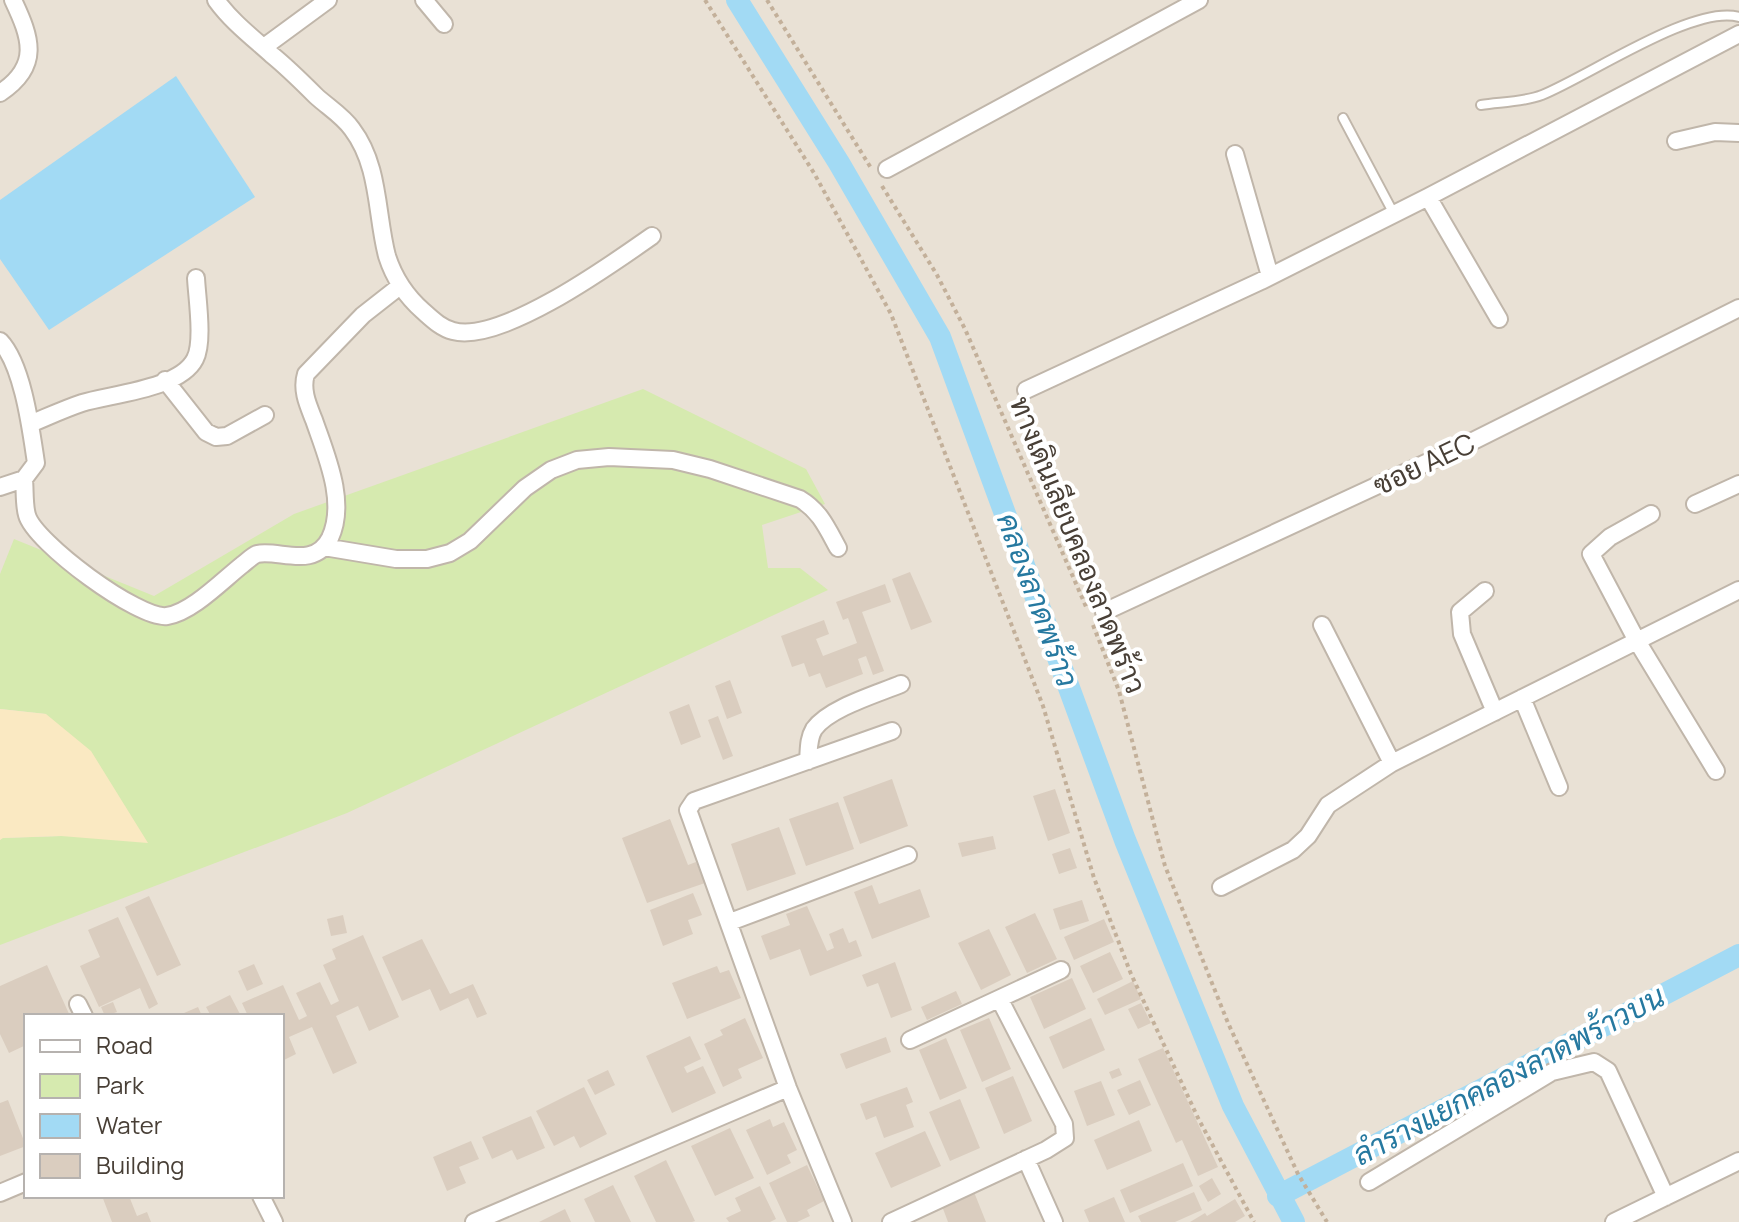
<svg xmlns="http://www.w3.org/2000/svg" width="1739" height="1222" viewBox="0 0 1739 1222" font-family="Manrope,Sarabun,sans-serif">
<style>
.residential{fill:#e9e1d5;fill-rule:evenodd}
.green{fill:#d6eaaf}
.sand{fill:#fae9c2}
.water{fill:#a2daf4}
.lines{fill:none;stroke-linecap:round;stroke-linejoin:round}
.canal{stroke:#a2daf4;stroke-width:22}
.building{fill:#dacdbf}
.lane-casing{stroke:#c0b6aa;stroke-width:12}
.street-casing{stroke:#c0b6aa;stroke-width:20}
.path{stroke:#c3b09a;stroke-width:4;stroke-dasharray:4 4;stroke-linecap:butt}
.lane{stroke:#fff;stroke-width:8}
.street{stroke:#fff;stroke-width:16}
.labels{text-anchor:middle;stroke-width:8;stroke-linejoin:round;paint-order:stroke}
.street-label{font-size:28px;fill:#483f36;stroke:#fff}
.water-label{font-size:30px;font-style:italic;fill:#2679a0;stroke:#fff}
</style>
<rect width="100%" height="100%" fill="#f4efe8"/>
<!-- residential -->
<path class="residential" d="M0 0H1739V1222H0ZM26 1016H282V1196H26Z"/>
<!-- green -->
<path class="green" d="M643 389 806 469 825 504 762 525 768 568H800L828 590 347 813 0 945V840L2 838 61 836 46 714 0 709V574L14 539 154 596 294 514Z"/>
<!-- sand -->
<path class="sand" d="M0 709 46 714 91 751 148 843 61 836 3 838 0 840Z"/>
<!-- water -->
<path class="water" d="M176 76 255 197 49 330 0 259V200Z"/>
<g class="lines">
<!-- canal -->
<path class="canal" d="M737 0 839 163 940 337 1125 840 1233 1106 1294 1222
M1278 1196 1739 955"/>
</g>
<!-- building -->
<path class="building" d="M910 572 932 622 911 630 892 579Z
M885 584 891 602 862 612 884 671 873 675 866 656 858 659 863 674 826 688 820 673 809 677 804 663 792 667 781 636 824 620 829 634 816 639 823 656 857 643 848 618 843 620 836 602Z
M730 680 742 713 727 719 715 686Z
M689 704 701 737 681 745 669 712Z
M718 716 733 756 723 760 708 720Z
M892 779 908 826 860 844 843 797Z
M1055 789 1070 833 1048 841 1033 796Z
M838 802 854 849 806 866 789 819Z
M670 819 688 865 696 862 705 883 647 903 622 838Z
M779 827 796 874 747 891 731 844Z
M993 836 996 849 962 857 958 843Z
M1070 848 1077 868 1059 874 1052 854Z
M872 885 879 904 920 889 930 917 872 939 854 892Z
M693 893 702 915 688 920 693 934 663 946 650 910Z
M149 896 181 965 157 976 125 907Z
M1082 900 1089 921 1060 930 1053 909Z
M807 906 827 951 834 948 829 934 843 928 849 943 856 940 862 956 810 976 800 949 770 960 761 936 790 925 786 914Z
M1035 913 1057 959 1027 973 1005 927Z
M343 915 347 933 331 936 327 919Z
M118 917 158 1004 149 1009 140 988 99 1007 80 966 100 957 88 930Z
M1104 919 1114 942 1074 960 1064 937Z
M989 929 1011 975 981 990 958 943Z
M363 935 399 1017 369 1031 358 1006 336 1016 357 1063 333 1074 312 1027 289 1037 296 1054 282 1061V1016H248L242 1003 283 985 299 1020 307 1016 296 993 320 982 331 1005 339 1001 323 965 336 959 332 949Z
M422 939 450 994 473 984 487 1014 477 1018 468 998 440 1011 430 989 402 1001 382 957Z
M1110 952 1123 979 1093 993 1080 966Z
M895 962 912 1010 891 1018 878 983 867 987 862 975Z
M254 964 263 984 247 991 238 971Z
M47 965 70 1016H26V1045L9 1053 0 1034V986Z
M717 966 720 973 729 970 741 998 687 1019 672 983Z
M1072 978 1086 1009 1044 1029 1030 997Z
M1133 981 1141 999 1105 1015 1097 999Z
M956 991 962 1004 927 1020 921 1007Z
M230 995 241 1016H211L206 1007Z
M113 1002 117 1012 105 1016 101 1007Z
M1141 1003 1151 1023 1138 1029 1128 1009Z
M198 1007 202 1016H177Z
M745 1018 763 1058 738 1069 742 1078 723 1087 704 1044 723 1035 720 1030Z
M989 1018 1011 1069 982 1082 960 1030Z
M1091 1018 1105 1050 1063 1069 1049 1037Z
M690 1036 701 1059 684 1067 687 1073 703 1066 716 1093 672 1113 646 1056Z
M886 1037 891 1052 846 1069 840 1054Z
M946 1038 967 1088 940 1100 919 1050Z
M1163 1048 1218 1167 1198 1176 1182 1140 1176 1143 1138 1059Z
M1119 1068 1122 1075 1112 1079 1109 1072Z
M608 1070 615 1085 595 1095 587 1080Z
M1013 1076 1032 1121 1004 1134 985 1088Z
M1140 1080 1151 1105 1129 1115 1117 1090Z
M1101 1081 1115 1115 1087 1126 1074 1091Z
M584 1087 607 1134 580 1148 574 1136 554 1146 536 1111Z
M907 1087 913 1102 906 1105 914 1127 884 1138 876 1116 866 1120 860 1104Z
M960 1099 980 1148 950 1161 929 1112Z
M8 1100 26 1146 0 1156V1103Z
M531 1116 545 1148 517 1160 512 1150 492 1159 482 1137Z
M770 1119 773 1127 784 1122 797 1150 787 1155 791 1163 767 1175 746 1130Z
M1139 1120 1152 1151 1107 1170 1094 1140Z
M730 1128 754 1178 715 1196 691 1146Z
M925 1131 941 1166 891 1188 875 1153Z
M471 1141 479 1159 459 1167 466 1183 447 1191 433 1157Z
M666 1160 695 1221 692 1222H656L634 1176Z
M1183 1163 1193 1186 1130 1213 1120 1190Z
M807 1165 824 1201 807 1210 810 1216 797 1222H787L769 1183Z
M1212 1178 1221 1194 1208 1202 1199 1186Z
M613 1185 631 1222H595L584 1199Z
M760 1186 776 1219 770 1222H729L726 1218 741 1211 735 1198Z
M974 1192 986 1222H948L942 1206Z
M1194 1192 1202 1210 1175 1222H1141L1138 1216Z
M102 1196H129L137 1216 147 1212 151 1222H112Z
M1114 1197 1125 1222H1089L1084 1210Z
M1235 1199 1245 1216 1235 1222H1190L1205 1213 1207 1216Z
M565 1209 571 1222H539Z"/>
<g class="lines">
<defs>
<path id="lane" d="M1481 105C1501 102 1524 102 1542 95 1589 76 1694 4 1739 17
M1343 118 1394 214"/>
<path id="street" d="M216 0C232 22 252 37 272 55 288 68 302 82 316 96 328 107 343 116 352 129 380 166 376 214 387 256 394 278 406 296 423 311 432 319 441 328 453 331 501 344 612 264 652 236
M424 0 444 24
M264 47 328 0
M0 93C41 66 31 38 13 0
M1676 141 1715 132 1739 133
M1235 154 1270 276
M887 169 1199 0
M1428 197 1499 319
M0 341C23 365 31 430 36 463L24 479 0 487
M165 380 206 432 216 437 227 436 265 415
M1026 390 1261 281 1428 197 1739 34
M30 424C47 417 64 409 82 403 111 394 180 389 195 359 204 342 197 298 196 278
M24 479C25 490 24 505 27 515 34 542 139 620 167 616 191 613 223 580 242 565 246 562 252 556 257 554 279 549 314 570 330 538 347 502 326 455 314 420 308 405 301 390 306 374L363 315 400 286
M1695 504 1739 484
M1651 514 1610 537 1591 554 1637 641 1716 771
M324 547 396 559H427L450 553 470 541 525 488 551 470 577 460 609 457 673 460 710 469 800 499C820 511 827 528 838 548
M1485 591 1460 612 1462 634 1495 712
M1104 612 1469 443 1739 308
M1322 625 1392 763
M1522 698 1559 787
M808 761C809 750 808 739 814 729 829 708 877 694 901 684
M1221 887 1293 850 1308 836 1328 805 1392 763 1739 590
M730 922 908 855
M78 1004 84 1016
M910 1040 1061 970
M1026 1159 1054 1222
M1369 1182 1552 1072 1594 1062 1608 1071 1666 1197
M0 1193 26 1182
M261 1196 274 1222
M474 1222 788 1088
M843 1222 788 1088 688 810 694 801 892 731
M891 1222 1046 1150 1065 1138 1064 1124 1000 1000
M1614 1222 1739 1161"/>
</defs>
<!-- lane casing -->
<use href="#lane" class="lane-casing"/>
<!-- street casing -->
<use href="#street" class="street-casing"/>
<!-- path -->
<path class="path" d="M705 0 814 173 891 314 1043 706 1094 878 1131 974 1198 1118 1254 1222
M767 0 871 168
M882 186 937 275 965 329 1087 609
M1093 625 1119 691 1165 866 1228 1023 1298 1174 1327 1222"/>
<!-- lane -->
<use href="#lane" class="lane"/>
<!-- street -->
<use href="#street" class="street"/>
</g>
<g class="labels">
<!-- street labels -->
<g class="street-label">
<text transform="translate(1424 464) rotate(-25)" y="10">ซอย AEC</text>
<text transform="translate(1078 545) rotate(68)" y="10">ทางเดินเลียบคลองลาดพร้าว</text>
</g>
<!-- water labels -->
<g class="water-label">
<text transform="translate(1037 600) rotate(70)" y="10">คลองลาดพร้าว</text>
<text transform="translate(1509 1076) rotate(-28)" y="10">ลำรางแยกคลองลาดพร้าวบน</text>
</g>
</g>
<!-- legend -->
<rect x="24" y="1014" width="260" height="184" fill="#ffffff" stroke="#b6b2af" stroke-width="2"/>
<rect x="40" y="1040" width="40" height="12" fill="#ffffff" stroke="#b6b2af" stroke-width="2"/>
<text x="96" y="1054" font-size="24" fill="#483f36">Road</text>
<rect x="40" y="1074" width="40" height="24" fill="#d6eaaf" stroke="#b6b2af" stroke-width="2"/>
<text x="96" y="1094" font-size="24" fill="#483f36">Park</text>
<rect x="40" y="1114" width="40" height="24" fill="#a2daf4" stroke="#b6b2af" stroke-width="2"/>
<text x="96" y="1134" font-size="24" fill="#483f36">Water</text>
<rect x="40" y="1154" width="40" height="24" fill="#dacdbf" stroke="#b6b2af" stroke-width="2"/>
<text x="96" y="1174" font-size="24" fill="#483f36">Building</text>
</svg>
